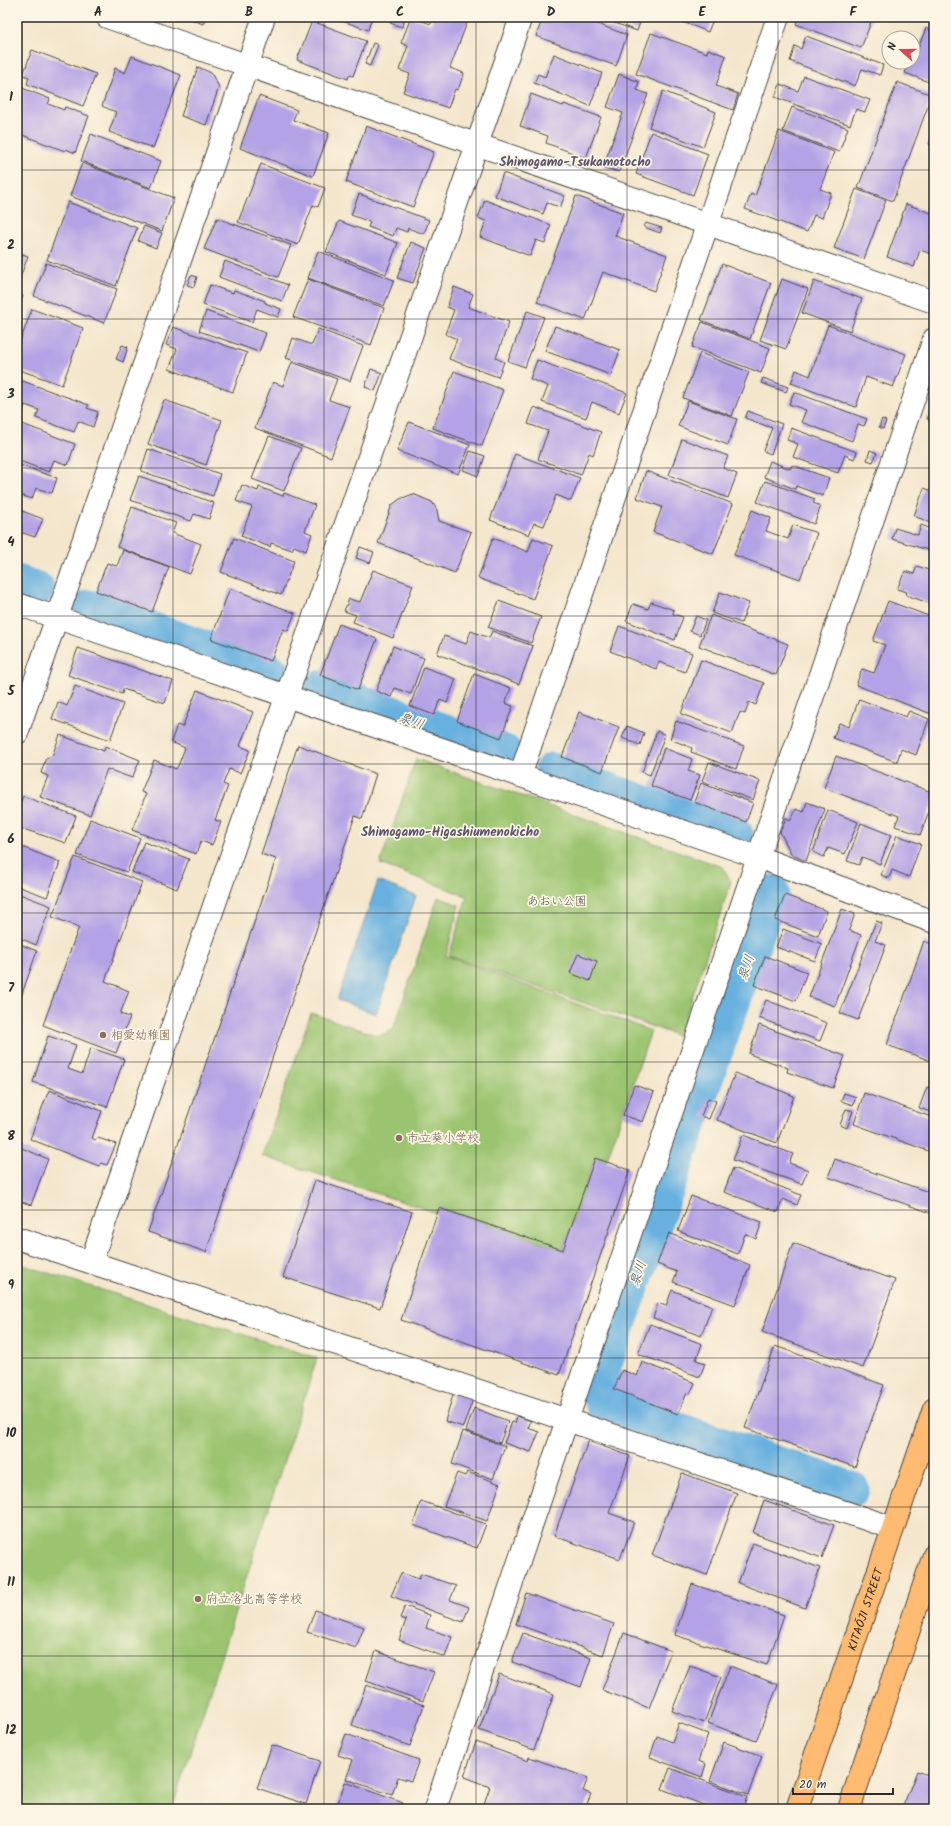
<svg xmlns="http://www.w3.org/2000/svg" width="951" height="1826" viewBox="0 0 951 1826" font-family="Kalam,'Klee One',sans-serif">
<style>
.green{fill:#9bc470;stroke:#63784e}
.water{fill:#67b0df;stroke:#496e85}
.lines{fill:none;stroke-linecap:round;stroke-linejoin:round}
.canal{stroke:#67b0df;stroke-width:35}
.building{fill:#b3a2e5}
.street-casing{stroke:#494743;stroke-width:24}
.highway-casing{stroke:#494743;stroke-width:24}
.street{stroke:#fff;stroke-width:22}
.highway{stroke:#febb71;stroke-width:22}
.grid{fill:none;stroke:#2b2b2b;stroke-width:1;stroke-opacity:0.55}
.education-dot{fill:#8d6e63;stroke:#fcf5e5;stroke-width:1.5}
.labels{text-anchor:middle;stroke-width:3.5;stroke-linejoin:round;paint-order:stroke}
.park-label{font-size:12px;fill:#4d5940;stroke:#fcf5e5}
.education-label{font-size:12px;fill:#785e54;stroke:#fcf5e5;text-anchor:start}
.street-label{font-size:12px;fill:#2b2b2b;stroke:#fcf5e5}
.neighbourhood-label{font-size:13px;font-weight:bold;fill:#5b556c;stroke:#fcf5e5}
.water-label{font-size:13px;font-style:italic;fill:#405a6a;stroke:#fcf5e5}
.neatline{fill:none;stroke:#2b2b2b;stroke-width:1.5}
.grid-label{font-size:13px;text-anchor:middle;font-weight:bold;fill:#2b2b2b}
</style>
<rect width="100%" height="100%" fill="#fcf5e5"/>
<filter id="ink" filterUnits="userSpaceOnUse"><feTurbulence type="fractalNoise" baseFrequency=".025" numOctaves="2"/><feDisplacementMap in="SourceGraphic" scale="8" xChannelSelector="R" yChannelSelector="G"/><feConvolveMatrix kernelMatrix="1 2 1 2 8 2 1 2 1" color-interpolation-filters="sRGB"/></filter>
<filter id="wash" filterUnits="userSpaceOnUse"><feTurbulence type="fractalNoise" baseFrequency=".012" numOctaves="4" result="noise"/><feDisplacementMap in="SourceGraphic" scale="16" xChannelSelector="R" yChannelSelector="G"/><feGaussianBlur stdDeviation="0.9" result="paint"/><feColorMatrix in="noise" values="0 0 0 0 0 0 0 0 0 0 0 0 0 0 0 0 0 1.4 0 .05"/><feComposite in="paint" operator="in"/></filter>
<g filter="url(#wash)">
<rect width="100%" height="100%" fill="#f4e6cc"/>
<!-- green -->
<path class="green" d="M416 759 723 867 731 882 679 1036 449 956 467 896 380 864Z
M438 897 459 905 446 956 651 1031 606 1162 595 1158 563 1250 440 1208 437 1213 262 1156 311 1013 379 1036 393 1030Z
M17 1263 317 1358 172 1809H17Z"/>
<!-- water -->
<path class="water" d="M378 881 416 896 376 1014 337 1000Z"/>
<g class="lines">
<!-- canal -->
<path class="canal" d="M17 582 37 589
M89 607 272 672
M320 688 505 752
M552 770 736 835
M772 892 596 1389 603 1404 852 1489"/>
</g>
<g id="blocks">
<!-- building -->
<path class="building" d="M186 17H206L203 24Z
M332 17H372L368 30Z
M392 17H406L402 27 390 23Z
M411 17 431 24 433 17H461L468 20 450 68 464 73 458 90 455 89 448 108 403 92 410 74 399 70 408 46 401 43Z
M543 17H579L627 35 616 66 536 36Z
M598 17H642L637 31Z
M671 17H714L708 32Z
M799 17H873L861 48 796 24Z
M312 21 366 41 353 76 349 75 348 79 297 60Z
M926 28 934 32V84L905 73 909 62H913V51H917Z
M651 33 707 53 708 49 726 56 716 86 738 94 733 110 636 74Z
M806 36 883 65 880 75 862 69 855 86 790 61 795 46 801 49Z
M373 43 378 45 370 66 365 64Z
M32 50 96 74 83 106 27 84 29 77 23 75Z
M554 54 602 73 590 106 534 83 538 74 545 77Z
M132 56 181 75 153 148 109 132 116 112 102 106 115 68 125 73Z
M198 67 211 73 219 87 206 125 181 116Z
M619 74 639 82 637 90 648 94 619 172 603 167 623 113 607 107Z
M804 76 870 100 865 112 856 109 850 125 775 97 780 84 798 91Z
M897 82 932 95 893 201 858 188Z
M17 86 50 99 48 104 64 110 65 107 89 116 75 153 66 149 65 151 17 133Z
M663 91 716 112 703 147 649 127Z
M531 94 563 106 564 104 601 117 586 158 546 143 548 136 520 126Z
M259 96 297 110 293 120 329 133 313 176 240 148Z
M792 107 848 128 839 152 783 131Z
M366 126 434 152 413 207 346 182Z
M779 131 834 152 820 189 831 193 822 218 814 215 807 232 745 209 751 194 755 196Z
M934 131V146L929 144Z
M651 132 708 154 693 195 636 174Z
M91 134 161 161 151 188 81 161Z
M82 163 174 198 162 231 70 196Z
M261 164 325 188 318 207 313 205 298 245 238 222Z
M503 173 565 196 560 207 547 203 543 214 495 196Z
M856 189 886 200 864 259 834 248Z
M359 194 429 220 424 234 408 228 407 232 396 228 393 236 368 227 370 222 351 215Z
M576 196 623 213 615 236 667 255 654 291 603 272 585 320 537 302Z
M485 200 551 225 545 243 536 240 530 256 480 237 486 221 478 218Z
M68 202 137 228 116 286 47 260Z
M906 204 934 214V227L930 238 934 240V255L920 250 914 267 887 257Z
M217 218 291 245 278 277 204 249Z
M339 221 398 243 386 274 326 252Z
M646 223 662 228 660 233 644 227Z
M144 226 162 233 156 248 138 241Z
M411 242 426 248 413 283 397 278Z
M318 251 394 280 384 306 308 278Z
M17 252 28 256 17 286Z
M225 261 288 285 282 301 219 277Z
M46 263 117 289 104 323 34 296Z
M722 264 771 283 750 339 701 320Z
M191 275 197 277 194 287 187 285Z
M308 279 384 308 371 345 293 317Z
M782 279 808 289 786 349 760 340Z
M814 281 862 299 850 331 802 313Z
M210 285 233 293 234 290 265 301V303L281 309 278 317 257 309 252 322 203 305Z
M454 287 473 294 468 307 509 322 496 358 504 362 498 377 449 359 457 339 445 334 454 310 447 307Z
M17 294 23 296 17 311Z
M32 309 83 328 62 385 17 369V350Z
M206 311 266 333 259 352 199 331Z
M527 311 544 317 525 367 508 361Z
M702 322 770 348 761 373 692 347Z
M828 325 906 354 893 387 866 377 856 407 791 383 796 370 810 376Z
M555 326 620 350 611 375 545 351Z
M173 327 247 353 233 392 169 369 177 349 166 345Z
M318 329 363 346 350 381 286 358 293 338 312 345Z
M122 345 128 347 123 362 116 359Z
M700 353 749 372 732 416 683 398Z
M537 360 627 393 619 413 592 402 586 418 542 402 548 386 530 379Z
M292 362 337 379 329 400 350 407 331 457 255 428 273 382 283 386Z
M371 369 382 373 375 391 365 387Z
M454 371 503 390 482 446 433 428Z
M763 378 788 387 786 392 761 383Z
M17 379 89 405 87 408 98 412 93 427 78 421 74 432 36 418 39 410 25 405 22 414 17 412Z
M794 392 867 419 864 426 858 424 852 441 801 422 806 410 789 404Z
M164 400 222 420 206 465 148 444Z
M934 400V422L927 419Z
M688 401 737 419 728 445 678 426Z
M534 407 601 432 593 455 589 453 581 475 538 459 548 431 528 424Z
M748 411 782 424 771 454 763 451 772 428 745 418Z
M882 419 886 421 883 429 879 427Z
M17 422 75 444 68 465 54 460 49 472 17 460Z
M409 422 470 445 458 474 397 451Z
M791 428 857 452 854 459 845 455 838 473 793 457 798 444 787 440Z
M269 436 301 448 284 491 252 479Z
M682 439 728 456 723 468 737 474 728 498 669 475Z
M148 449 220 474 213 496 141 471Z
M870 450 877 453 873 462 867 460Z
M470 451 485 456 478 476 463 470Z
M515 454 580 478 571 501 556 495 544 526 534 523 529 535 490 520Z
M770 461 790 469 792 465 829 478 823 496 796 486 795 489 764 477Z
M17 464 57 478 52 493 36 488 32 499 17 494Z
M646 471 733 504 713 554 653 532 662 507 637 498Z
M139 476 214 503 209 519 194 514 191 521 130 500Z
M765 481 815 499 813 503 821 506 814 524 757 502Z
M242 485 258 491 259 487 283 496 284 493 315 505 305 531 312 534 306 551 294 546 292 550 271 543 270 547 241 536 252 507 236 501Z
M924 488 934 492V524L914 516Z
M413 494 432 502 437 510 439 521 471 532 455 573 378 543 392 505 400 499Z
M132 507 176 523 172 533 201 544 190 574 117 547Z
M17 509 43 519 35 537 17 531Z
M752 510 771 518 766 531 788 539 793 525 817 533 800 579 734 555Z
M921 525 934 530V552L892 539 895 528 918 535Z
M234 538 294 561 281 595 221 572Z
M493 538 528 552 533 538 553 546 533 599 478 578Z
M360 547 374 552 370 563 356 558Z
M123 550 169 567 152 612 96 591 107 563 117 566Z
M917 566 934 572V605L906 595 907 592 897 589 905 571 914 574Z
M373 570 413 585 393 638 353 622 356 615 344 611 349 599 360 602Z
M230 588 295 613 288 631 283 629 271 661 211 639Z
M720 592 749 603 741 623 712 613Z
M499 601 541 617 531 643 488 627Z
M888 601 934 618V715L856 685 862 669 874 673 885 645 873 641Z
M651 602 674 610 673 614 683 617 675 640 626 621 633 604 648 609Z
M711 615 788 644 776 675 699 646Z
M696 616 706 620 700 635 690 631Z
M339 624 377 639 358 690 320 675Z
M619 626 692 653 685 672 659 662 656 669 610 651Z
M471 631 489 638 492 631 533 646 519 684 437 654 444 636 466 644Z
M393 646 424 658 411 694 395 688 391 697 376 691Z
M78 648 173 681 165 703 123 689 122 694 68 675Z
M701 660 764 683 756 705 749 702 745 714 740 712 732 733 681 714Z
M424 667 456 679 447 703 440 700 434 715 410 706Z
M474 674 511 688 505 703 513 706 501 738 457 721Z
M75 686 123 704 110 740 52 719 58 702 67 706Z
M197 690 253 712 240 746 250 750 240 773 229 769 223 784 228 786 215 820 221 822 212 845 201 841 196 854 132 830 146 794 141 792 154 760 176 769 178 766 185 748 171 742 177 725 182 727 184 723Z
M859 699 906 717 909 711 929 719 916 755 901 749 897 762 833 738 839 723 849 727Z
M579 712 619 727 602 772 562 757Z
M676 721 744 746 736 769 691 752 692 748 670 739Z
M627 726 644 733 640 745 622 738Z
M657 731 665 735 650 775 642 772Z
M60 735 104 751 105 746 140 760 132 778 107 769 90 815 40 797 48 776 41 773 46 758 52 756Z
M298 745 376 774 362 819 355 816 206 1252 148 1232 276 859 261 854Z
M664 748 692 759 688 771 700 775 690 800 651 786Z
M836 756 934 793V798L920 835 895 826 899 816 824 788Z
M709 762 760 781 753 800 702 781Z
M701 783 753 803 746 822 694 802Z
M23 796 76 816 66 843 17 827V812Z
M807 802 825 809 806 861 792 855 780 832 786 818 791 820 796 809 804 812Z
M828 810 858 822 845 854 828 848 824 857 813 852Z
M90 819 140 838 127 872 77 855Z
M861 823 891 835 880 864 862 857 859 865 847 861Z
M897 835 921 844 909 877 892 870 889 878 881 875Z
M144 842 189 859 177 889 132 872Z
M17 845 60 862 47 897 17 886Z
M75 857 142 882 105 981 129 991 120 1014 130 1017 116 1053 43 1025 79 927 52 917Z
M17 893 51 906 36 945 17 937Z
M785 895 827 911 818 936 775 920Z
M842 909 855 914 849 930 861 935 835 1006 809 997Z
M876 921 882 923 875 941 886 945 858 1020 840 1013Z
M783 929 822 944 815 961 776 947Z
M924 941 934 945V1062L887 1045Z
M17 943 37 951 17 1008Z
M578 954 597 961 590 981 570 973Z
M765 956 807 972 796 1001 754 985Z
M766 1000 827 1023 820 1041 759 1018Z
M759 1025 845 1056 833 1088 787 1072 788 1068 749 1054Z
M48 1036 76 1045 68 1069 82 1074 91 1048 124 1059 107 1107 33 1082Z
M735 1073 794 1096 777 1143 717 1120Z
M634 1085 654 1092 643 1122 623 1115Z
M927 1087 934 1089V1113L919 1108Z
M49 1090 102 1111 92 1138 95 1140 98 1138 116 1144 107 1165 101 1163 99 1166 30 1139Z
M844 1093 856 1097 853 1105 841 1101Z
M864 1093 934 1118V1153L854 1124Z
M708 1098 716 1101 709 1119 701 1116Z
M846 1109 853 1111 847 1128 840 1125Z
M743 1135 793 1154 789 1163 808 1170 802 1184 733 1160Z
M17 1146 48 1159 31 1205 17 1200Z
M595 1158 630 1170 559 1375 401 1320 439 1208 563 1250Z
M835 1159 934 1194V1214L828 1177Z
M733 1168 801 1195 797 1205 783 1199 778 1212 724 1192Z
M315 1180 412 1212 380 1308 283 1277Z
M691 1196 762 1222 756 1239 745 1234 738 1254 678 1231Z
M669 1233 750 1265 735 1305 673 1282 677 1272 657 1264Z
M793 1243 895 1280 863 1368 762 1332Z
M672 1290 712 1306 701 1336 653 1318 658 1303 666 1306Z
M650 1324 702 1344 696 1360 705 1363 700 1377 638 1354Z
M775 1346 884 1385 855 1467 745 1428Z
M642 1362 695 1383 690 1394 687 1393 678 1414 614 1389 622 1370 637 1376Z
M454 1392 473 1399 463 1427 445 1421Z
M474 1408 508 1421 500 1443 466 1431Z
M517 1416 531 1421 528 1428 539 1432 531 1452 504 1443 512 1422 515 1423Z
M463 1431 505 1446 493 1479 452 1464Z
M588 1441 630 1456 609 1513 634 1522 620 1559 554 1536Z
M467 1472 500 1484 487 1521 444 1506 457 1473 465 1476Z
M682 1473 737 1493 707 1575 652 1555Z
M764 1500 834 1525 822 1558 753 1533Z
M421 1501 486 1524 477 1548 413 1525Z
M753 1543 820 1568 805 1608 738 1583Z
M401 1573 419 1579 421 1574 456 1586 450 1600 469 1607 463 1622 391 1596Z
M692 1584 784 1615 767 1665 675 1635Z
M526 1593 614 1624 603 1655 516 1624Z
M405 1606 430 1615 426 1628 452 1637 445 1657 399 1640 406 1620 400 1618Z
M315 1610 364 1627 356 1648 307 1632Z
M523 1633 591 1658 581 1687 512 1662Z
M624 1633 671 1651 649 1708 602 1690Z
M376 1651 434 1672 423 1701 366 1681Z
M690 1666 721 1677 704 1723 672 1711Z
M730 1666 778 1685 756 1741 708 1723Z
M499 1674 554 1694 534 1750 479 1730Z
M366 1685 424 1705 410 1746 352 1725Z
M679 1723 708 1734 698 1761 706 1764 702 1777 650 1757 657 1736 672 1742Z
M346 1734 419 1760 411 1781 398 1777 392 1795 346 1779 353 1760 338 1755Z
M476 1742 528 1761 529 1757 588 1778 583 1791 591 1794 585 1809H482L490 1787 464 1777Z
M724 1742 762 1756 748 1795 710 1781Z
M272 1745 320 1761 306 1804 257 1788Z
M670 1768 747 1797 743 1809H714L662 1789Z
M917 1771 934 1777V1809H902Z
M345 1782 403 1803 400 1809H336Z"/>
</g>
</g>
<g filter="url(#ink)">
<use href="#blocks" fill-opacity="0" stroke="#494743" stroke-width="1"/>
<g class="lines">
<defs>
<path id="street" d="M107 17 934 302
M17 604 758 857 934 922
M17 733 264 17
M520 776 778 17
M17 1238 893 1528
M91 1262 521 17
M435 1809 934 339"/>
<g id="highway">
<path id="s1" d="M797 1809 934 1409"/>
<path d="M849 1809 934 1555"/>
</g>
</defs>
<!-- street casing -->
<use href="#street" class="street-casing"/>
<!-- highway casing -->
<use href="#highway" class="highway-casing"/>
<!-- street -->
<use href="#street" class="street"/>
<!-- highway -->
<use href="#highway" class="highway"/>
</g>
</g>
<!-- grid -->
<path class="grid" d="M173 17V1809M324 17V1809M476 17V1809M627 17V1809M778 17V1809M17 170H934M17 319H934M17 468H934M17 616H934M17 764H934M17 913H934M17 1062H934M17 1210H934M17 1358H934M17 1507H934M17 1656H934"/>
<!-- markers -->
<g class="education-dot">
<circle cx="103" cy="1035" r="4"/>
<circle cx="399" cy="1138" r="4"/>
<circle cx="198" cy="1599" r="4"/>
</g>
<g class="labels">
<!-- park labels -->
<g class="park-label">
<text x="557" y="905">あおい公園</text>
</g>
<!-- education labels -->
<g class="education-label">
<text x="111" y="1039">相愛幼稚園</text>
<text x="407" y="1142">市立葵小学校</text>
<text x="206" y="1603">府立洛北高等学校</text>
</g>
<!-- street labels -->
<g class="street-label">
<text dy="4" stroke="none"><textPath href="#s1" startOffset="211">KITAŌJI STREET</textPath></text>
</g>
<!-- neighbourhood labels -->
<g class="neighbourhood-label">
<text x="575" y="166">Shimogamo-Tsukamotocho</text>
<text x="450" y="836">Shimogamo-Higashiumenokicho</text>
</g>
<!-- water labels -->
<g class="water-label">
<text transform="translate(412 720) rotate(19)" y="5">泉川</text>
<text transform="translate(745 967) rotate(-71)" y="5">泉川</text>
<text transform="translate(637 1273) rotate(-71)" y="5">泉川</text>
</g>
</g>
<!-- margin -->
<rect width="951" height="1826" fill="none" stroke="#fcf5e5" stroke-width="44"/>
<!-- north arrow -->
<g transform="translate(901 50) rotate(291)"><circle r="19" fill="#fcf5e5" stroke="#a8a49b"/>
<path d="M0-3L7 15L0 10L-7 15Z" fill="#d1495b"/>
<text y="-6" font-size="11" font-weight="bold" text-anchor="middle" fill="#2b2b2b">N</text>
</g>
<!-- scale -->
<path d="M793 1788v6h100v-6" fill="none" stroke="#2b2b2b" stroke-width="2"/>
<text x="799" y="1788" font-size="12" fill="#2b2b2b" stroke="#fcf5e5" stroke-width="3" paint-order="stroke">20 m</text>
<rect x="22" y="22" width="907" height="1782" class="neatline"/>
<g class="grid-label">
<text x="98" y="16">A</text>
<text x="249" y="16">B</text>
<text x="400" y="16">C</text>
<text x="551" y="16">D</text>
<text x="702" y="16">E</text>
<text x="853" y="16">F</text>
<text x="11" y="101">1</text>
<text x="11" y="249">2</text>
<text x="11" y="398">3</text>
<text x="11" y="546">4</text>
<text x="11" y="695">5</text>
<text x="11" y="843">6</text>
<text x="11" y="992">7</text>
<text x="11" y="1140">8</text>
<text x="11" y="1289">9</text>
<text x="11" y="1437">10</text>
<text x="11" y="1586">11</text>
<text x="11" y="1734">12</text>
</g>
</svg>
